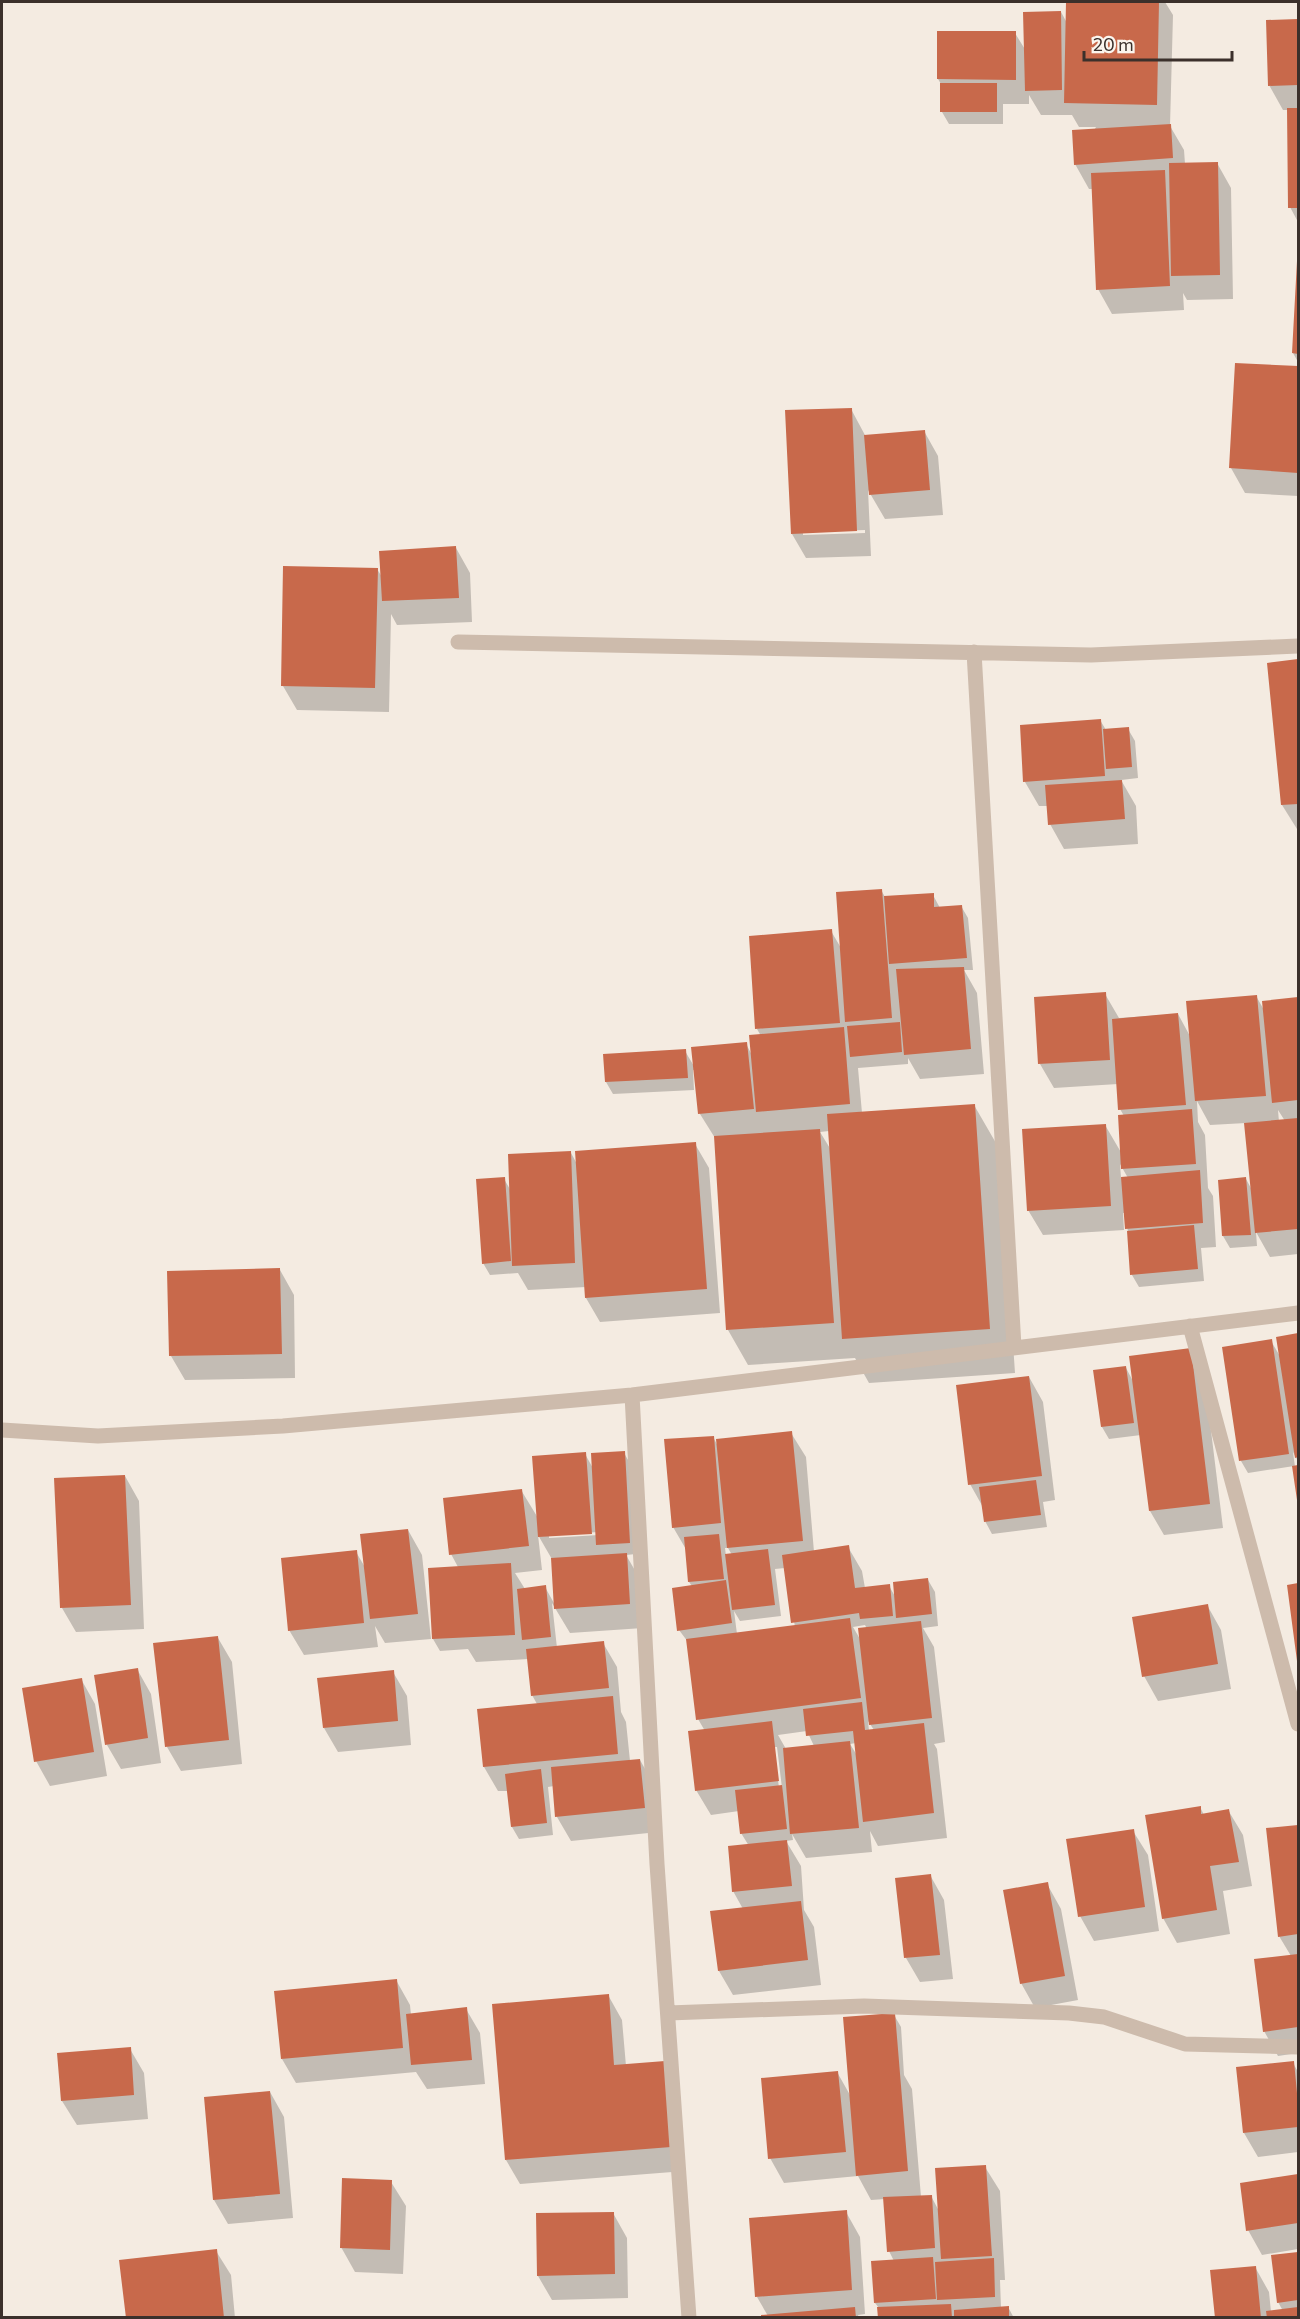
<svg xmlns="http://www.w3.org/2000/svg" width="1300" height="2319" viewBox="0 0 1300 2319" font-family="Commissioner,sans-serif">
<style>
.shadow{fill:#0003;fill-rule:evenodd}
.building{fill:#c8694b}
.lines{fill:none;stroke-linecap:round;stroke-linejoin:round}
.minor{stroke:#cdbbac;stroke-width:15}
</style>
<rect width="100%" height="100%" fill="#f4ebe1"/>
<!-- shadow -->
<path class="shadow" d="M1068 2H1165L1173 15 1170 126 1184 150 1185 164 1217 163 1231 188 1233 299 1187 300 1183 293 1184 310 1112 314 1098 289 1093 189H1089L1075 164 1096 127H1079L1072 115H1041L1029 95V104H1003V124H949L942 112 941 84 938 79 1015 33 1026 51 1061 12 1067 23Z
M1298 20V222L1290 207 1289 110H1283L1269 85 1268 21Z
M1298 255V362L1293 353Z
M1237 364 1298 368V496L1245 493 1231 468Z
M851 409 866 437 924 431 938 456 943 515 885 519 868 490 871 556 806 558 792 534ZM865 530V533L803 535V532Z
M456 548 470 573 472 622 397 625 391 614 389 712 297 710 283 686 377 569 382 577Z
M1298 661V829H1297L1282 805 1268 664Z
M1100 720 1106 730 1128 729 1135 741 1138 778 1121 780 1136 806 1138 844 1064 849 1050 824 1048 806H1039L1025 782 1021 726Z
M881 890 885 897 933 895 940 908 961 906 968 918 973 970H964L977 993 984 1074 920 1079 908 1058V1064L858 1068 862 1113 974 1105 1000 1150 1015 1373 869 1383 855 1358 748 1365 728 1330 715 1138 700 1114 695 1070H693L694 1090 613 1094 606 1082 605 1055 685 1051 695 1068 746 1044 752 1055 761 1036 757 1029 831 931 841 948ZM829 1131 831 1150 820 1132Z
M1105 994 1119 1018 1178 1014 1191 1038 1256 996 1264 1010 1263 1002 1298 998V1254L1270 1257 1256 1232 1257 1246 1230 1248 1223 1236 1246 1179 1252 1190 1246 1123 1210 1125 1197 1101 1198 1122 1205 1135 1208 1188 1213 1196 1216 1247 1201 1248 1204 1281 1139 1287 1132 1275 1126 1213H1123L1124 1230 1043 1235 1028 1210 1105 1125 1122 1154 1124 1116 1120 1109 1118 1084 1054 1088 1040 1064ZM1278 1110 1285 1121 1279 1122ZM1120 1164 1128 1178H1121Z
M695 1144 709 1168 720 1313 600 1322 586 1298V1287L528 1290 518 1273 490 1275 483 1263 504 1179 511 1191 571 1153 577 1164Z
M280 1270 294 1295 295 1378 185 1380 171 1356Z
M1298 1335V1461L1293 1452 1295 1467H1298V1499L1294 1466 1248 1473 1241 1461 1271 1341 1281 1358 1278 1338Z
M1190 1350 1204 1374 1223 1528 1164 1535 1150 1511 1141 1435 1109 1439 1102 1427 1126 1368 1134 1383Z
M1029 1377 1043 1402 1055 1500 1043 1502 1047 1527 992 1534 985 1521 984 1509 970 1484Z
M791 1433 806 1457 814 1552 848 1547 862 1571 865 1588 889 1586 896 1598 928 1580 935 1592 938 1626 923 1628 934 1647 945 1742 934 1744 937 1749 947 1838 878 1846 870 1831 872 1852 806 1858 792 1834 793 1840 786 1841 801 1866 804 1910 814 1927 821 1985 733 1995 719 1971 743 1909 733 1891 749 1846 741 1833 739 1811 711 1815 696 1790 705 1731 698 1719 688 1642 679 1630 692 1586 689 1582 687 1551 673 1527 713 1437 719 1448ZM725 1548H728L732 1555 726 1556ZM785 1568 795 1627 737 1634 734 1611 740 1621 781 1616 775 1569ZM865 1625 867 1629 860 1639 853 1627ZM868 1721 874 1730 869 1731ZM807 1731 814 1746 786 1749 778 1735ZM856 1743 858 1757 850 1744ZM774 1747H777L782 1788H779Z
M624 1453 631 1465 636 1554 626 1555 640 1579 643 1628 570 1633 552 1603 557 1648 603 1643 617 1667 621 1712 626 1722 630 1761 640 1760 654 1785 658 1832 571 1841 557 1817 554 1786 548 1787 553 1835 519 1839 512 1827 508 1791H498L484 1767 478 1710 537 1704 532 1695 528 1659 476 1662 468 1649 440 1651 433 1639 458 1567 451 1554 521 1490 538 1518 585 1454 594 1470ZM599 1532V1535L549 1538V1535ZM538 1535 553 1561 555 1605 545 1587 525 1589 515 1573 542 1570Z
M125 1476 139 1501 144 1629 76 1632 62 1608Z
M408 1530 422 1555 431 1639 385 1643 375 1626 378 1647 304 1655 289 1630 356 1552 366 1569Z
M1298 1585V1660L1288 1586Z
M1207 1605 1221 1630 1231 1689 1158 1701 1144 1676Z
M218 1638 232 1662 242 1764 181 1771 167 1747Z
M137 1669 151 1694 161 1763 121 1769 107 1745Z
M393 1672 407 1696 411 1745 338 1752 324 1728Z
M81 1679 95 1704 107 1776 50 1786 36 1761Z
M1200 1807 1204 1815 1228 1810 1243 1835 1252 1886 1223 1891 1230 1934 1177 1943 1163 1918Z
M1298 1826V2053L1278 2056 1264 2031 1291 1956 1279 1936 1267 1829Z
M1133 1831 1148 1855 1159 1931 1094 1941 1080 1916Z
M930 1875 944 1900 953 1979 920 1982 906 1958 897 1879Z
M1047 1884 1061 1909 1078 2000 1035 2008 1021 1983Z
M396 1980 410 2005 411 2015 466 2009 480 2033 485 2084 427 2089 416 2072 296 2083 282 2059Z
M608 1995 622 2020 626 2066 685 2171 520 2184 506 2160Z
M894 2015 901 2027 904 2075 912 2089 921 2197 931 2196 939 2211 985 2167 1000 2191 1005 2280H1000L1001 2308 1008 2307 1014 2318H879V2308L875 2303 894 2261 889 2251 885 2199 871 2200 858 2176 784 2183 770 2158 837 2072 850 2095Z
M130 2049 144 2073 148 2119 77 2125 62 2101Z
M1293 2063 1298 2072V2152L1258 2157 1244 2133Z
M270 2092 284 2117 293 2218 228 2224 214 2200Z
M1298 2176V2249L1262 2255 1248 2230 1242 2184Z
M391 2182 406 2206 403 2274 355 2272 341 2247Z
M846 2212 860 2237 865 2314 858 2315 859 2318H763L768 2316 757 2297Z
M613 2213 627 2238 628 2298 552 2300 538 2276Z
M216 2251 231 2275 235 2318H127Z
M1298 2253V2318H1216L1255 2267 1269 2292 1271 2312 1283 2311 1278 2302 1272 2257Z"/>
<!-- building -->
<path class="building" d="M1066 2H1159L1157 105 1064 103Z
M1061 11 1062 90 1025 91 1023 12Z
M1298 19V85L1268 86 1266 20Z
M937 31H1016V80L937 79Z
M940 83H997V112H940Z
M1287 108H1298V208H1288Z
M1171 124 1173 158 1074 165 1072 130Z
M1218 162 1220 275 1171 276 1169 163Z
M1165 170 1170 286 1096 290 1091 173Z
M1297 261H1298V354L1292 353Z
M1235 363 1298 366V473L1229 468Z
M852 408 857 531 791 534 785 410Z
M925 430 930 490 869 495 864 435Z
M456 546 459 598 382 601 379 551Z
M283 566 378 568 375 688 281 686Z
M1298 659V804L1281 805 1267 663Z
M1101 719 1105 776 1023 782 1020 725Z
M1129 727 1132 767 1106 769 1103 729Z
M1122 780 1125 819 1048 825 1045 785Z
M882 889 892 1018 845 1022 836 892Z
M934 893V907L962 905 967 958 889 964 884 896Z
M832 929 840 1023 755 1029 749 936Z
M964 967 971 1049 904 1055 896 969Z
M1106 992 1110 1060 1038 1064 1034 997Z
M1257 995 1266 1096 1195 1101 1186 1001Z
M1298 997V1100L1272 1103 1262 1001Z
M1178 1013 1186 1105 1118 1110 1112 1019Z
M900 1022 902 1052 850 1057 847 1026Z
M844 1027 850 1104 756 1112 749 1035Z
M747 1042 754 1109 698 1114 691 1047Z
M686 1049 688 1078 605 1082 603 1054Z
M975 1104 990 1329 842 1339 827 1114Z
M1192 1109 1196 1164 1121 1169 1118 1115Z
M1298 1118V1229L1255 1233 1244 1123Z
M1106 1124 1111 1206 1027 1211 1022 1129Z
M820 1129 834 1323 726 1330 714 1136Z
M696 1142 707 1289 585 1298 575 1151Z
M571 1151 575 1263 512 1266 508 1154Z
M1200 1170 1203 1223 1125 1229 1121 1177Z
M505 1177 511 1261 482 1264 476 1179Z
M1246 1177 1251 1235 1222 1236 1218 1180Z
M1194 1225 1198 1269 1130 1275 1127 1231Z
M280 1268 282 1354 169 1356 167 1271Z
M1298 1333V1457L1295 1458 1276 1337Z
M1272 1339 1289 1454 1239 1461 1222 1347Z
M1191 1348 1210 1504 1149 1511 1129 1356Z
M1126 1366 1134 1423 1101 1427 1093 1370Z
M1029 1376 1042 1476 968 1485 956 1385Z
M792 1431 803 1541 727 1548 716 1439Z
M714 1436 721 1523 672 1528 664 1439Z
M625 1451 630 1543 596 1545 591 1453Z
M586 1452 592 1534 538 1537 532 1456Z
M1298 1465V1500H1297L1292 1466Z
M125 1475 131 1605 60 1608 54 1478Z
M1036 1480 1041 1515 984 1522 979 1487Z
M522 1489 529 1546 449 1555 443 1498Z
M408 1529 418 1614 370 1619 360 1534Z
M719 1534 724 1579 688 1582 684 1537Z
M849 1545 855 1588 890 1584 893 1616 860 1619 859 1613 791 1623 782 1555Z
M768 1549 775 1605 732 1610 725 1554Z
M357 1550 364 1623 288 1631 281 1558Z
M627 1553 630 1604 554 1609 551 1558Z
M511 1563 515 1635 432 1639 428 1568Z
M928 1578 932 1614 896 1618 893 1582Z
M726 1580 732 1623 677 1631 672 1588Z
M1298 1583V1660L1297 1661 1287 1585Z
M546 1585 551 1637 522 1640 517 1589Z
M1208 1604 1218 1664 1142 1677 1132 1617Z
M850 1618 861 1698 696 1720 686 1639Z
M921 1621 932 1718 869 1725 858 1628Z
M218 1636 229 1740 165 1747 153 1643Z
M604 1641 609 1688 531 1696 526 1649Z
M138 1668 148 1738 105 1745 94 1675Z
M394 1670 398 1721 323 1728 317 1678Z
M82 1678 94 1752 34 1762 22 1688Z
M613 1696 618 1754 483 1767 477 1709Z
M862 1702 865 1730 924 1723 934 1813 863 1822 853 1731 806 1736 803 1709Z
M772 1721 779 1781 695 1791 688 1731Z
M850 1741 859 1828 790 1834 783 1748Z
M640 1759 645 1808 555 1817 551 1767Z
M541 1769 547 1823 511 1827 505 1774Z
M782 1785 787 1829 740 1834 735 1790Z
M1201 1806V1814L1229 1809 1239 1862 1210 1866 1217 1910 1162 1919 1145 1815Z
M1298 1825V1934L1278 1937 1266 1828Z
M1134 1829 1145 1907 1078 1917 1066 1839Z
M787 1840 792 1886 732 1892 728 1846Z
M931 1874 940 1955 904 1958 895 1878Z
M1048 1882 1065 1976 1020 1984 1003 1890Z
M801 1901 808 1960 718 1971 710 1911Z
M1298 1954V2027L1263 2032 1254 1959Z
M397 1979 403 2048 281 2059 274 1991Z
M609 1994 614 2065 665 2061 671 2147 505 2160 492 2004Z
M467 2007 472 2060 411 2065 406 2014Z
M895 2013 908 2171 856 2176 843 2017Z
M131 2047 134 2095 61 2101 57 2053Z
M1294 2061 1298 2104V2127L1243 2133 1236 2067Z
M838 2071 846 2152 768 2159 761 2078Z
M270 2091 280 2194 213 2200 204 2097Z
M986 2165 992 2256 941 2259 935 2168Z
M1298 2174V2223L1246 2231 1240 2183Z
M342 2178 392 2180 390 2250 340 2248Z
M932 2195 935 2248 887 2252 883 2197Z
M847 2210 852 2290 755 2297 749 2218Z
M614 2212 615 2274 537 2276 536 2213Z
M217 2249 224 2318H126L119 2260Z
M1298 2252V2300L1277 2303 1271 2255Z
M933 2257 936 2299 874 2303 871 2261Z
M994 2258 995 2297 937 2300 935 2262Z
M1256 2266 1261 2318H1215L1210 2270Z
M951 2304 952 2318H878L877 2307Z
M1009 2306V2318H954V2310Z
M855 2307 856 2318H761V2315Z
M1298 2307V2318H1267L1266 2311Z"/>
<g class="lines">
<!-- minor -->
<path class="minor" d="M458 642 1091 655 1298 646
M974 652 1014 1347
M1190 1326 1298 1724
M632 1395 657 1864 689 2318
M2 1430 98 1436 283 1426 632 1395 1298 1313
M668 2013 864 2006 1069 2013 1104 2017 1185 2044 1298 2047"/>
</g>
<!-- border -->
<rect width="1300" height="2319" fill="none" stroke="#3b302b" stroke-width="6"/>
<!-- scale -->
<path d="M1084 51v9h148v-9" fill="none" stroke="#3b302b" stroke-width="3"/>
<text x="1093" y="51" font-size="18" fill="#3b302b" stroke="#fbf5ee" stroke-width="4.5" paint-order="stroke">20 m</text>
</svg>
